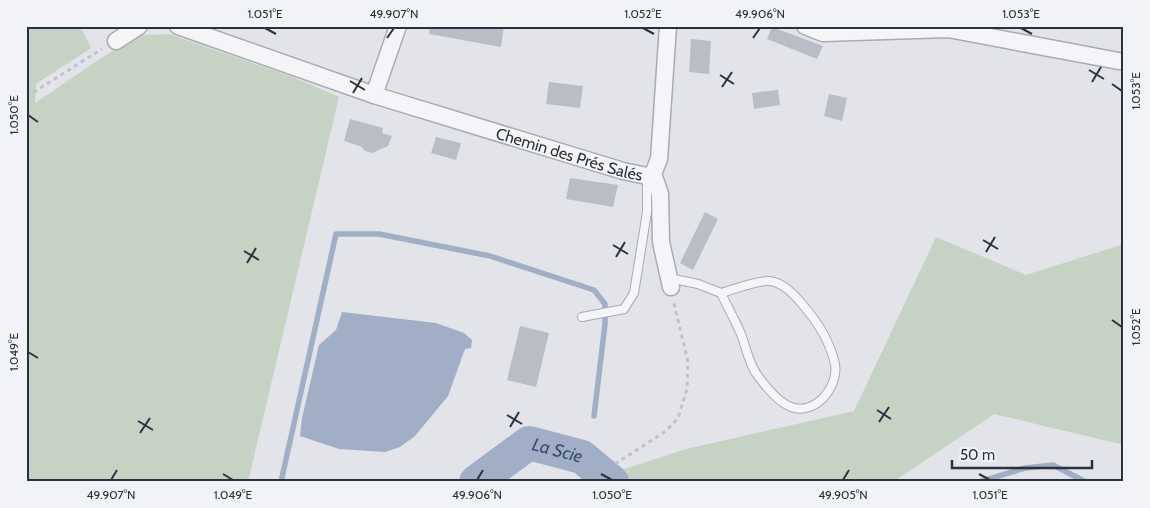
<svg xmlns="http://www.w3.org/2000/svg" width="1150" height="508" viewBox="0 0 1150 508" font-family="Cabin,sans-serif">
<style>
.green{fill:#c6d3c4}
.water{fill:#a0aec6}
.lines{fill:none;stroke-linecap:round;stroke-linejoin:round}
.stream{stroke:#a0aec6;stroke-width:5.5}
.river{stroke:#a0aec6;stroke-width:34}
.building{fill:#babdc6}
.lane-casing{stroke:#a8abb3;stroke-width:10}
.street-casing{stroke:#a8abb3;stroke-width:19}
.path{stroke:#c1c2c8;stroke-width:3;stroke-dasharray:4 4;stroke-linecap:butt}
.lane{stroke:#f5f5f8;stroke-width:8}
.street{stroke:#f5f5f8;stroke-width:16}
.ticks{fill:none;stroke:#2c3140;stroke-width:2}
.labels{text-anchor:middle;stroke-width:4;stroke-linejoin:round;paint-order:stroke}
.street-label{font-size:16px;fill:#2c3140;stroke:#f2f3f7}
.water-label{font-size:18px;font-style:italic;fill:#394c71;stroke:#f2f3f7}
.neatline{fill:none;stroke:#2c3140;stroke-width:2}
.ticks-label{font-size:12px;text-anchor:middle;fill:#2c3140}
</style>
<rect width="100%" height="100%" fill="#e2e4e9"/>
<!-- green -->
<path class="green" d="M26 26H80L91 48 36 84 35 103 121 45 144 35 169 34 293 77 339 97 248 482H26Z
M936 237 1026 275 1124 244V445L994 414 893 482H585L686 449 854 411Z"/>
<!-- water -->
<path class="water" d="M342 312 436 323 464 333 472 340 471 348 465 349 448 396 415 436 400 447 385 452 339 449 300 436 302 418 319 345 336 330Z"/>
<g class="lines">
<!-- stream -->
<path class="stream" d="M281 482 336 234H379L490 256 594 290 605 304V324L594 416
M979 482 1025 468 1053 465 1086 482"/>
<!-- river -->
<path class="river" id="s1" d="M476 482 529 443 582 457 612 482"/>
</g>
<!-- building -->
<path class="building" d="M430 26H504L501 47 429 34Z
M772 27 823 46 817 59 767 39Z
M691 39 711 41 709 74 689 72Z
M549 82 583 86 580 108 546 104Z
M778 90 780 105 754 109 752 93Z
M829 94 847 98 842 121 824 116Z
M350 119 383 128 382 133 392 136 388 146 372 153 365 151 362 147 344 141Z
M436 137 461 143 456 160 431 153Z
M570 178 618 185 613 207 566 199Z
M705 212 718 219 693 270 680 263Z
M520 326 549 333 536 387 507 380Z"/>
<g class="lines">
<defs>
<path id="lane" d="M669 278 698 284 721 293C727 306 735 320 741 334 746 347 749 365 758 376 766 387 778 402 791 407 815 416 839 387 835 364 830 342 817 321 802 304 794 294 783 282 769 281 758 280 732 290 721 293
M582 317 624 309 634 293 647 212V176"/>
<g id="street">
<path id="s2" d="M178 26 374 95 623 171 647 176 653 174 659 159 668 26"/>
<path d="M805 26 823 33 948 29 1124 62"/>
<path d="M116 41 139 26"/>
<path d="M374 95 398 26"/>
<path d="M653 174 660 194 661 242 671 287"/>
</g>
</defs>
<!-- lane casing -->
<use href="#lane" class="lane-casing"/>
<!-- street casing -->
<use href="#street" class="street-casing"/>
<!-- path -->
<path class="path" d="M26 95 34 92 102 49
M615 464 666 431 678 418 687 389 688 362 674 303"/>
<!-- lane -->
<use href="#lane" class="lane"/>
<!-- street -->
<use href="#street" class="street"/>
</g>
<!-- ticks -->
<path class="ticks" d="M265 28 276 34M643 28 654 34M1021 28 1032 34M387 38 394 28M753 38 760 28M1089 70 1104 79M720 75 734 84M350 81 365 90M1092 82 1101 67M1112 84 1122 91M722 87 732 72M353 93 362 78M28 115 38 122M983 240 998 249M613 245 628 254M244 251 259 260M986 252 995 237M616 257 625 242M247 263 256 248M1112 320 1122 327M28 352 38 358M877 410 891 419M507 415 522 424M138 421 153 430M879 422 889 407M510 427 519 412M140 433 150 418M223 474 233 480M601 474 612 480M979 474 990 480M111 480 117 470M477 480 483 470M843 480 849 470"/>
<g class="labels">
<!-- street labels -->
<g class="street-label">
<text dy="6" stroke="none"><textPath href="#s2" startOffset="412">Chemin des Prés Salés</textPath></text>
</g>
<!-- water labels -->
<g class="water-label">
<text dy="6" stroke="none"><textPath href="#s1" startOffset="95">La Scie</textPath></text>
</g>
</g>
<!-- border -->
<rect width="1150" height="508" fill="none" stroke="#f2f3f7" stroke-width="55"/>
<!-- scale -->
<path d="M952 460v8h140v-8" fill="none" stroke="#2c3140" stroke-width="2.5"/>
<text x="960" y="460" font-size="15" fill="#2c3140" stroke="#f2f3f7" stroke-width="4" paint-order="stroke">50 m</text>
<rect x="28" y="28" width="1094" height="452" class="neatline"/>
<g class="ticks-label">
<text x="265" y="18">1.051°E</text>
<text x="394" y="18">49.907°N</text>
<text x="643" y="18">1.052°E</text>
<text x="760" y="18">49.906°N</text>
<text x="1021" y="18">1.053°E</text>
<text transform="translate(1136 91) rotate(-90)" y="4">1.053°E</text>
<text transform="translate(14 115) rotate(-90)" y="4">1.050°E</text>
<text transform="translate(1136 327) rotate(-90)" y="4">1.052°E</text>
<text transform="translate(14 352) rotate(-90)" y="4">1.049°E</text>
<text x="111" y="499">49.907°N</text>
<text x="233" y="499">1.049°E</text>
<text x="477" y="499">49.906°N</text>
<text x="612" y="499">1.050°E</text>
<text x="843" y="499">49.905°N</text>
<text x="990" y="499">1.051°E</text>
</g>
</svg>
